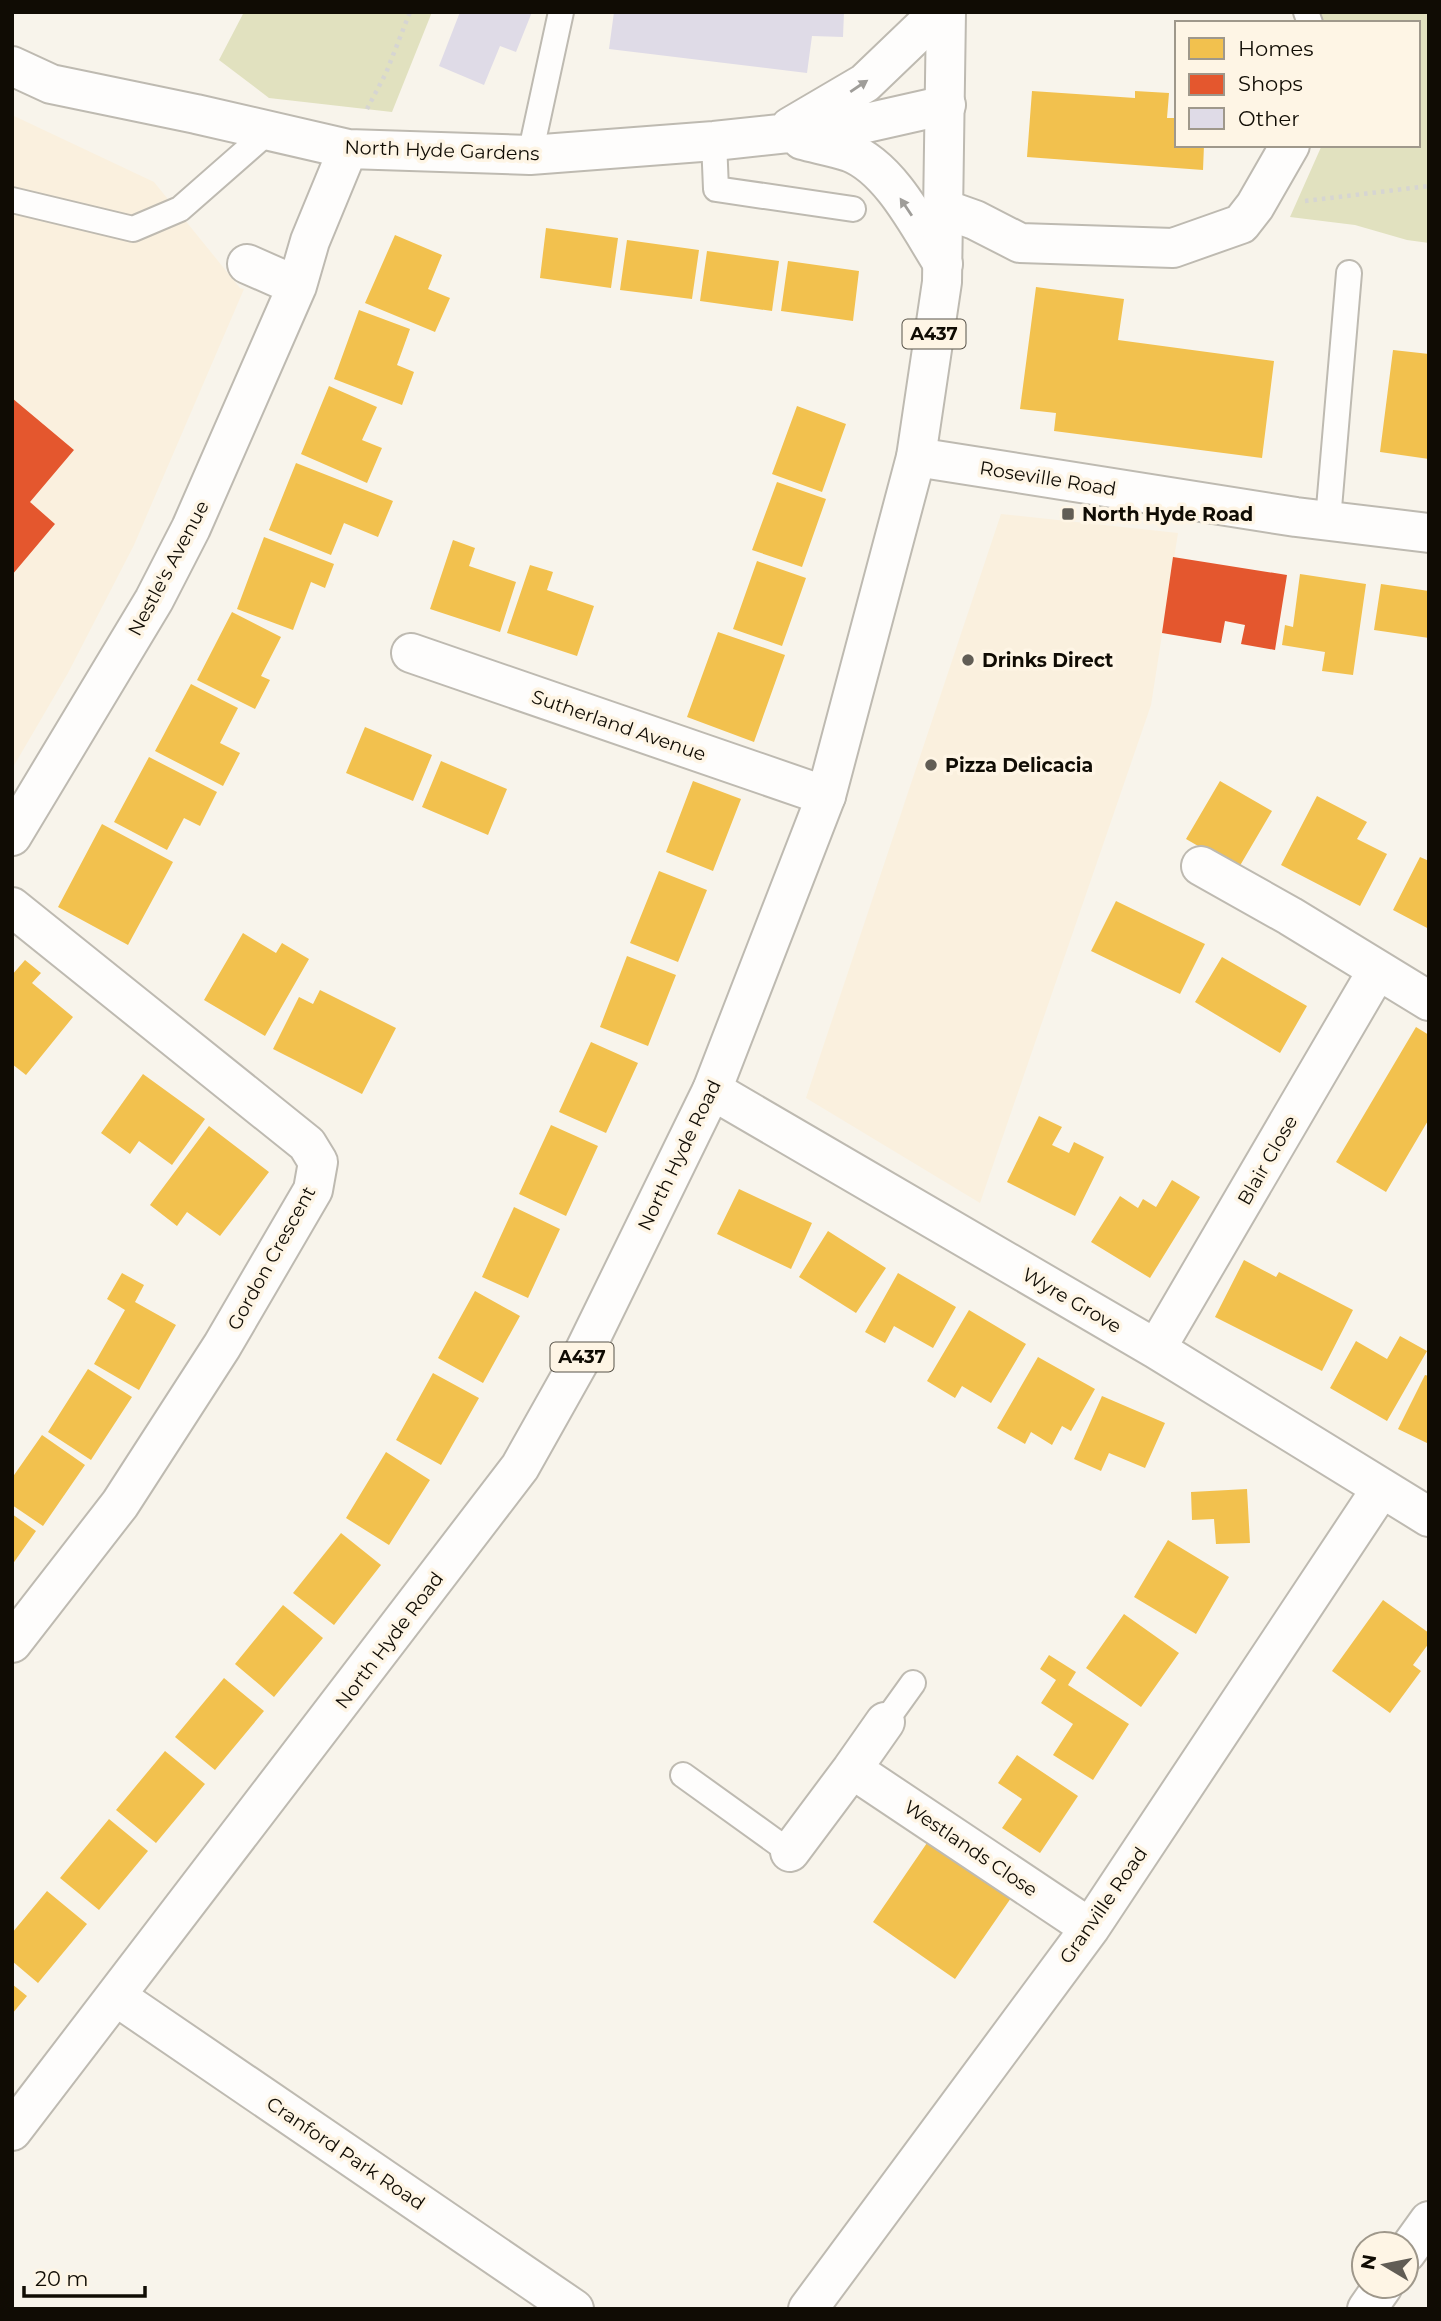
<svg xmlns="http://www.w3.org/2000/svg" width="1441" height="2321" viewBox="0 0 1441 2321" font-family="Montserrat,sans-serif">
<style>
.built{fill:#faf0de}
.green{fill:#e1e1bf}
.homes{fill:#f2c14e}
.shops{fill:#e4572e}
.building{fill:#dfdbe7}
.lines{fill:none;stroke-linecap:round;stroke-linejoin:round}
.service-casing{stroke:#bebab1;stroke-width:28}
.minor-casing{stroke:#bebab1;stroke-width:42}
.primary-casing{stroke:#bebab1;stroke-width:42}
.path{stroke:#d6d5d2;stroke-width:4.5;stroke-dasharray:3.5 5;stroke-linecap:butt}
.service{stroke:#fefdfc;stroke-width:24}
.minor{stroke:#fefdfc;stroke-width:38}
.primary{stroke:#fefdfc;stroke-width:38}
.oneway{fill:#9f9d99}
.poi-dot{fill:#615d55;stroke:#fef5e5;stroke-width:2.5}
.labels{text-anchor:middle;stroke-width:7;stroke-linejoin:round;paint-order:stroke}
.shield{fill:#fef5e5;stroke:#575248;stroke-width:2}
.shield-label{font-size:18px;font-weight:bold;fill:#100c04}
.street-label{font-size:19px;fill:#100c04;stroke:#fef5e5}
.poi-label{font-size:19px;font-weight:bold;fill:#100c04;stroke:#fef5e5;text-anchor:start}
</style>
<rect width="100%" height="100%" fill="#f8f4eb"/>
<!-- built -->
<path class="built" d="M12 115 154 182 240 288 244 289 134 545 68 673 12 769Z
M1001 514 1178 533 1151 705 980 1203 806 1098Z"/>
<!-- green -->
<path class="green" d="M244 12H432L392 112 269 98 219 60Z
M1321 12H1429V243L1407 240 1355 225 1290 217 1322 145H1418V23H1323L1319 18Z"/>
<!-- homes -->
<path class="homes" d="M1032 91 1135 98V91L1169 93 1167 118H1177V145H1204L1203 170 1027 157Z
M546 228 618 238 611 288 540 278Z
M395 235 442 255 428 289 450 298 435 332 365 303Z
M627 240 699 250 692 299 620 290Z
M707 251 779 261 772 311 700 301Z
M788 261 859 271 853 321 781 311Z
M1036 287 1124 299 1118 340 1274 361 1262 458 1054 431 1056 413 1020 409Z
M359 310 410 329 397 365 414 372 402 405 334 379Z
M1393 350 1429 354V459L1380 452Z
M329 386 377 407 362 440 382 448 367 483 301 454Z
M797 406 846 424 822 492 772 474Z
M296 463 393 501 378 537 344 523 331 555 269 530Z
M777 482 826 499 802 567 752 550Z
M264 537 334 564 325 588 311 582 293 630 237 609Z
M453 540 475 548 469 566 516 582 500 632 430 609Z
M757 561 806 578 782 646 733 629Z
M530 565 553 572 547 590 594 606 577 656 507 633Z
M1300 574 1366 584 1353 675 1322 671 1325 652 1282 645 1285 625 1293 627Z
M1381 584 1429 591V638L1374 630Z
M232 612 281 637 261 676 270 680 255 709 197 680Z
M718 632 785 655 754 742 687 717Z
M191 684 238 708 220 743 240 753 223 786 155 751Z
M365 727 432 755 413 801 346 773Z
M149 757 217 792 200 826 184 818 167 850 114 822Z
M441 761 507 789 488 835 422 807Z
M693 781 741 799 713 871 666 852Z
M1220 781 1272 811 1238 869 1186 839Z
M1317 796 1367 822 1357 839 1387 854 1360 906 1281 865Z
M102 824 173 862 128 945 58 907Z
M1420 857 1429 861V929L1393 910Z
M659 871 707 890 678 962 630 943Z
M1116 901 1205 944 1180 994 1091 951Z
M243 933 276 953 282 943 309 959 265 1036 204 1000Z
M627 956 676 975 648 1046 600 1027Z
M1222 957 1307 1006 1280 1053 1195 1002Z
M25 960 41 973 32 983 73 1017 26 1075 12 1064V975Z
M320 990 396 1028 362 1094 273 1049 299 997 313 1004Z
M1416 1027 1429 1035V1119L1386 1192 1336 1162Z
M591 1042 638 1063 606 1133 559 1112Z
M143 1074 205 1119 172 1165 139 1141 130 1154 101 1133Z
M1039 1116 1062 1127 1052 1145 1069 1153 1074 1142 1104 1157 1075 1216 1007 1182Z
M551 1125 598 1146 566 1216 519 1194Z
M209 1126 269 1172 220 1236 187 1212 177 1226 150 1205Z
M1172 1180 1200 1197 1150 1278 1091 1242 1120 1196 1138 1208 1143 1199 1156 1207Z
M739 1189 812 1223 791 1269 717 1234Z
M514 1207 560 1229 528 1298 482 1277Z
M828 1231 886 1268 856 1313 799 1277Z
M1244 1260 1276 1277 1279 1272 1353 1310 1322 1371 1215 1317Z
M122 1273 144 1285 135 1302 176 1325 139 1390 94 1364 125 1310 107 1299Z
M898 1273 956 1307 933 1348 894 1326 885 1343 865 1332Z
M475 1291 520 1316 483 1383 438 1358Z
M969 1310 1026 1344 991 1403 962 1386 955 1398 927 1381Z
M1400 1336 1427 1351 1387 1421 1330 1388 1356 1341 1387 1359Z
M1038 1357 1095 1389 1071 1431 1062 1426 1052 1445 1031 1432 1025 1444 997 1428Z
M88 1369 132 1397 91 1460 48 1432Z
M433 1373 479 1398 441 1465 396 1440Z
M1425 1375 1429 1376V1444L1398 1429Z
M1102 1396 1165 1423 1145 1468 1109 1453 1101 1471 1074 1459Z
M42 1435 85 1465 43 1526 12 1505V1478Z
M386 1452 430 1480 389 1545 346 1518Z
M1247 1489 1250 1543 1216 1544 1214 1519 1192 1520 1191 1492Z
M12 1514 36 1531 12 1565Z
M341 1533 381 1565 334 1625 293 1593Z
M1168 1540 1229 1577 1196 1634 1134 1597Z
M1383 1600 1429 1633V1643L1413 1665 1421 1671 1390 1713 1332 1671Z
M283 1605 323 1638 274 1697 235 1664Z
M1124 1614 1179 1653 1141 1707 1086 1668Z
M1049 1655 1076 1672 1068 1685 1129 1724 1093 1780 1053 1755 1073 1724 1041 1703 1056 1680 1040 1669Z
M224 1678 264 1711 215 1770 175 1737Z
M165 1751 205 1784 156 1843 116 1810Z
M1017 1755 1078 1796 1040 1853 1002 1828 1022 1799 998 1783Z
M109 1819 148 1851 99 1910 60 1878Z
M929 1840 1011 1898 955 1979 873 1922Z
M47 1891 87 1924 38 1983 12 1961V1933Z
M12 1984 27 1996 12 2014Z"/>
<!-- shops -->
<path class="shops" d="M12 398 74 450 30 502 55 524 12 575Z
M1173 557 1287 575 1275 650 1241 644 1245 625 1225 621 1221 643 1162 633Z"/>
<!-- building -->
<path class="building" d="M460 12H532L516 52 500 46 484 85 439 66Z
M614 12H844L843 37 812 36 807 73 609 49Z"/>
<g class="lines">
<defs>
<path id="service" d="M1306 12 1310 23
M714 141 716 189 853 209
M530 155 561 12
M12 200 133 229 180 209 270 130
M1328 520 1349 273
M885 1722 913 1683
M683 1775 790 1852"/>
<path id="minor" d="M12 66 51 84 196 114 348 149 530 155 714 141 853 126 946 105
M790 127 865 83 939 12
M802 140C817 144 834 147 849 152 891 168 920 228 943 264
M944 209 975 220 1020 243 1173 248 1241 224 1255 206 1290 145
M247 264 297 286
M916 457 1296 517 1429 533
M411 653 826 796
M12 836 154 600 191 528 297 286 310 241 348 149
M1201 866 1290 916 1429 1001
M12 907 307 1144 318 1162 313 1190 222 1346 120 1504 12 1643
M712 1090 1156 1349 1429 1517
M1156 1349 1377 971
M852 1769 885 1722
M790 1852 852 1769 1090 1928
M117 1997 574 2309
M1406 2253 1429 2221
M808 2309 1090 1928 1381 1489
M1367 2309 1383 2286"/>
<path id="primary" d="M12 2131 520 1467 579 1362 712 1090 826 796 916 457 942 282 946 12"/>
</defs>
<!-- service casing -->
<use href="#service" class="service-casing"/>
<!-- minor casing -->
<use href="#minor" class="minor-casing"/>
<!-- primary casing -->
<use href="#primary" class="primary-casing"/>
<!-- path -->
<path class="path" d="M367 109 386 73 410 12
M1305 201 1429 186"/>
<!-- service -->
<use href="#service" class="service"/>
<!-- minor -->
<use href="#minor" class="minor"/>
<!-- primary -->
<use href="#primary" class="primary"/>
</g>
<!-- one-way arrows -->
<defs><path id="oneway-solid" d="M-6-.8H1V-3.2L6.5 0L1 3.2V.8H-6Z" transform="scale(1.75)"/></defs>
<g class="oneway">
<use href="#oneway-solid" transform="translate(859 86) rotate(-34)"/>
<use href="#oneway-solid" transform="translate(906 207) rotate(-124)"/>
</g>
<!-- markers -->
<g class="poi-dot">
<rect x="1061" y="507" width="14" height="14" rx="3.5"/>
<circle cx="968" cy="660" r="7"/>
<circle cx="931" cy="765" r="7"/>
</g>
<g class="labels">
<!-- shield labels -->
<g class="shield">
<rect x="902.5" y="319.5" width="63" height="29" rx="5"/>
<rect x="550.5" y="1342.5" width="63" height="29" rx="5"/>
</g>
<g class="shield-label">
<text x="934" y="340">A437</text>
<text x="582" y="1363">A437</text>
</g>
<!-- street labels -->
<g class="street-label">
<text transform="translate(442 150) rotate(2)" y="7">North Hyde Gardens</text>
<text transform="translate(1048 478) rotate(9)" y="7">Roseville Road</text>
<text transform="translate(168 568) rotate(-62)" y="7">Nestle's Avenue</text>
<text transform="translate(619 725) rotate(19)" y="7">Sutherland Avenue</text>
<text transform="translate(679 1155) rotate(-64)" y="7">North Hyde Road</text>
<text transform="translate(1267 1160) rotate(-60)" y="7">Blair Close</text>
<text transform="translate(271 1258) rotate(-61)" y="7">Gordon Crescent</text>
<text transform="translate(1072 1300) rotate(30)" y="7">Wyre Grove</text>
<text transform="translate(389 1640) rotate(-53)" y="7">North Hyde Road</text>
<text transform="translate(971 1848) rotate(34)" y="7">Westlands Close</text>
<text transform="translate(1103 1905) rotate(-55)" y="7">Granville Road</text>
<text transform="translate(346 2153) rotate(34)" y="7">Cranford Park Road</text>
</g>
<!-- poi labels -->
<g class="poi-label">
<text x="1082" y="521">North Hyde Road</text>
<text x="982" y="667">Drinks Direct</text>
<text x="945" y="772">Pizza Delicacia</text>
</g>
</g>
<!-- border -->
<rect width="1441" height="2321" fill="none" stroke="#100c04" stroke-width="28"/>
<!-- legend -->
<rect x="1175" y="21" width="245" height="126" fill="#fef5e5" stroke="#9f988b" stroke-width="2"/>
<rect x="1189" y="38" width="35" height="21" fill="#f2c14e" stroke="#9f988b" stroke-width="2"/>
<text x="1238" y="56" font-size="21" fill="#100c04">Homes</text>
<rect x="1189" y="74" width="35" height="21" fill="#e4572e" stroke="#9f988b" stroke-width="2"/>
<text x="1238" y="91" font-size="21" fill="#100c04">Shops</text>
<rect x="1189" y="108" width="35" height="21" fill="#dfdbe7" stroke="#9f988b" stroke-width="2"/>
<text x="1238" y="126" font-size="21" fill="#100c04">Other</text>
<!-- north arrow -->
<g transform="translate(1385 2265) rotate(280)"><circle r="33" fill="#fef5e5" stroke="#9f988b" stroke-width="2"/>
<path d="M0-5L12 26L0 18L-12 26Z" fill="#615d55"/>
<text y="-10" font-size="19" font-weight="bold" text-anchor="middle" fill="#100c04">N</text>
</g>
<!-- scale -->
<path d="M24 2286v10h121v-10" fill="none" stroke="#100c04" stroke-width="3.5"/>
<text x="35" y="2286" font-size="21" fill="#100c04" stroke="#fef5e5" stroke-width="5" paint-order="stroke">20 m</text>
</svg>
